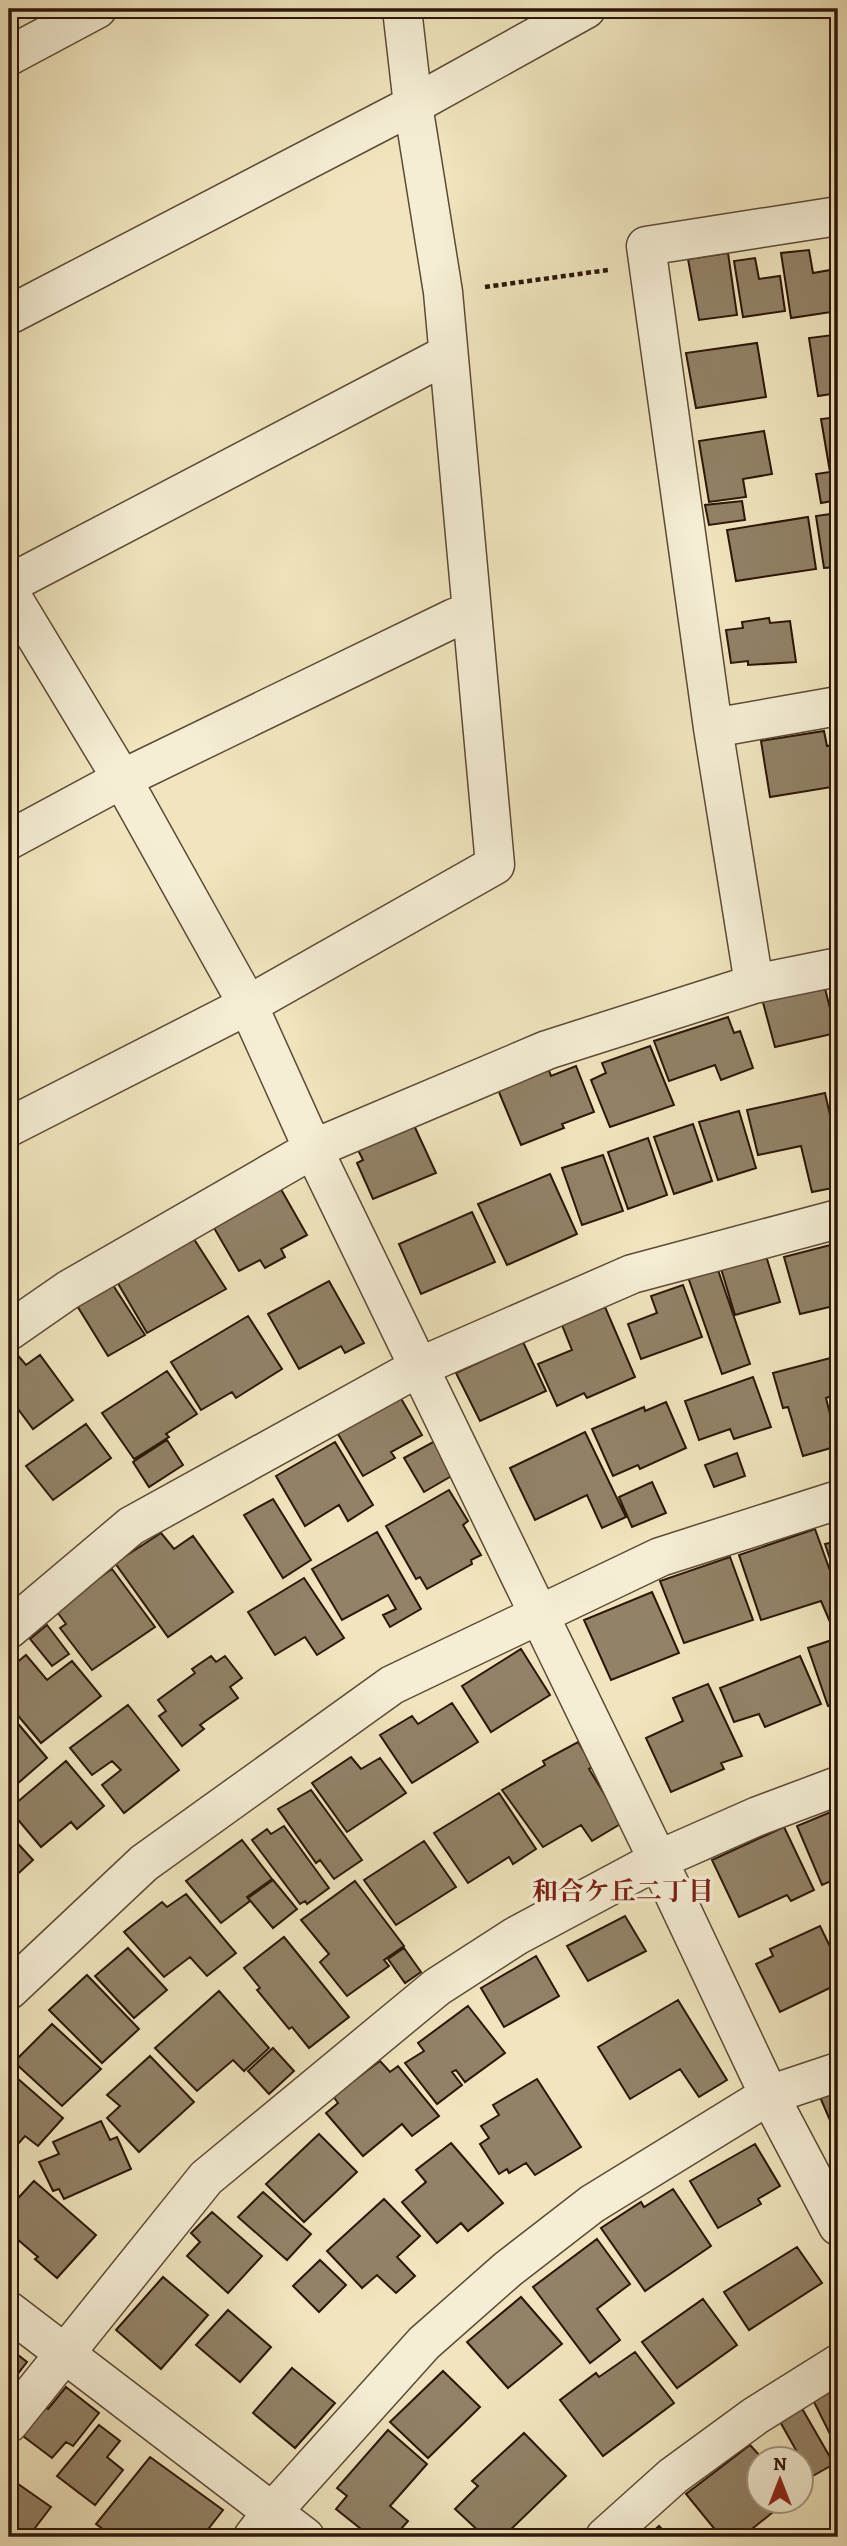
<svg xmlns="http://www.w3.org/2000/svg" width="847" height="2546" viewBox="0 0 847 2546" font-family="Alegreya,'Noto Serif JP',serif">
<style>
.building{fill:#928267;stroke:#2c1609;stroke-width:2}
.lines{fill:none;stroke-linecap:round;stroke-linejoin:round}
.minor-casing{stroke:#5d4a36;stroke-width:41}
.path{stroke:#2c1609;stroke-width:4.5;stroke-dasharray:5 3.5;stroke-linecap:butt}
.minor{stroke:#f5eed5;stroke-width:38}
.labels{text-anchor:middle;stroke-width:7;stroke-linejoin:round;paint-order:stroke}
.neighbourhood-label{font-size:26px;font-weight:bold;fill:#7a1f14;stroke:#f5eed5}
</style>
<rect width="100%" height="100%" fill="#f0e5be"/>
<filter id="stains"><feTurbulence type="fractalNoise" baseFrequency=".00286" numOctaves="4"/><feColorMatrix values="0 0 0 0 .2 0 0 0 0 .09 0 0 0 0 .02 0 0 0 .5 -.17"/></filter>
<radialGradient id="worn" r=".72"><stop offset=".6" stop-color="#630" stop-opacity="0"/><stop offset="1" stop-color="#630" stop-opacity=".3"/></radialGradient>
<!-- building -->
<path class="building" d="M809 250 813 273 836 269 838 311 791 318 781 253Z
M728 253 737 315 699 320 688 259Z
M755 258 759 279 780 276 785 311 743 317 734 261Z
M838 329V393L818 396 809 338 834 335 833 330Z
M757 343 766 397 696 408 686 353Z
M838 417V475L835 476 838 500 821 503 816 474 830 472 821 419Z
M764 431 772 474 743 479 746 497 709 502 699 441Z
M742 501 745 520 709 525 705 505Z
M838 513V567L824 568 816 516Z
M808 517 816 569 736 581 727 530Z
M769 618 770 623 790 621 796 662 748 665V661L731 663 726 630 743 628 742 622Z
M824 731 827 746 838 744V786L770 797 761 741Z
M824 984 836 1033 775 1047 762 999Z
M728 1017 734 1033 740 1031 753 1068 721 1080 715 1065 669 1081 654 1041Z
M650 1046 674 1105 610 1127 591 1080 606 1073 602 1063Z
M547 1065 551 1076 576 1066 594 1112 562 1124 564 1128 521 1145 496 1085Z
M825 1093 838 1150V1187L812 1192 801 1146 758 1155 747 1110Z
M739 1111 756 1168 718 1180 699 1122Z
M412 1121 436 1173 373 1199 357 1163 363 1160 357 1148Z
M693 1124 712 1181 674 1194 654 1137Z
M648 1138 667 1195 628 1209 608 1152Z
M603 1155 623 1211 582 1225 562 1168Z
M550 1174 577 1234 507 1265 478 1204Z
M278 1184 307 1235 281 1249 285 1257 265 1268 260 1260 239 1271 210 1221Z
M472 1212 495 1262 421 1294 399 1244Z
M192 1236 226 1289 147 1333 116 1280Z
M838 1243V1305L800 1314 784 1257Z
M764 1249 780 1302 735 1315 719 1262Z
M717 1267 750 1364 722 1374 688 1277Z
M329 1281 364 1343 345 1353 341 1346 299 1369 268 1314Z
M111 1282 145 1335 108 1356 76 1304Z
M683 1285 702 1337 641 1359 628 1324 657 1313 651 1296Z
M605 1307 635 1377 587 1398 584 1393 557 1406 538 1364 572 1350 562 1325Z
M248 1316 282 1369 236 1398 232 1392 201 1410 171 1362Z
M523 1342 546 1391 480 1421 456 1373Z
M14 1351 26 1365 40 1355 73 1400 33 1429 9 1397V1355Z
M838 1356V1394L826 1398 838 1446 803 1456 788 1407 783 1408 773 1373Z
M167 1371 197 1414 166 1434 169 1437 134 1459 102 1413Z
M753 1377 771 1427 734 1439 730 1429 699 1440 685 1401Z
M395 1388 422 1435 391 1452 395 1458 363 1476 332 1424Z
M666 1402 686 1448 640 1469 638 1465 613 1476 592 1429 644 1407 645 1411Z
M86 1424 111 1458 53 1500 26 1466Z
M585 1432 626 1517 602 1528 587 1495 535 1520 510 1468Z
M167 1440 183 1465 149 1487 133 1462Z
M435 1441 455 1474 424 1492 404 1458Z
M335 1442 373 1505 348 1521 339 1505 305 1526 276 1476Z
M737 1453 745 1476 714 1487 705 1465Z
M652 1482 666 1513 632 1527 619 1497Z
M449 1490 468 1521 463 1525 481 1555 471 1560 472 1564 427 1589 420 1577 416 1579 386 1526Z
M273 1499 311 1560 283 1578 244 1515Z
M815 1529 838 1593V1620L830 1622 821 1601 761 1620 739 1555Z
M377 1532 421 1609 390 1627 383 1615 396 1609 388 1595 342 1620 312 1569Z
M161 1533 174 1549 193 1536 233 1592 168 1637 115 1563Z
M838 1541V1583L825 1544Z
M730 1557 753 1620 684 1643 660 1581Z
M112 1569 155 1627 92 1670 60 1628 66 1624 55 1609Z
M304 1578 344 1638 317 1655 305 1637 275 1655 248 1612Z
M652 1592 679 1653 611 1680 584 1620Z
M47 1625 69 1654 52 1666 30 1639Z
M838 1638V1703L828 1706 808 1648Z
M521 1649 550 1695 491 1732 462 1686Z
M26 1655 47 1680 72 1661 101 1696 41 1743 9 1705V1669Z
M211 1656 216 1662 225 1656 242 1678 230 1687 238 1698 200 1725 204 1729 182 1746 159 1716 166 1711 158 1700 195 1673 192 1669Z
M800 1656 821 1704 765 1727 759 1714 734 1722 720 1688Z
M708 1684 742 1756 721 1763 724 1769 671 1792 646 1738 683 1721 673 1698Z
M452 1703 478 1742 412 1783 380 1735 412 1716 418 1724Z
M128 1705 179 1770 124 1813 102 1785 121 1770 112 1761 92 1775 70 1748Z
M9 1713 47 1758 9 1791Z
M578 1742 593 1766 589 1769 622 1823 592 1841 581 1825 543 1847 502 1790 545 1765 543 1761Z
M351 1757 361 1769 380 1758 406 1793 347 1832 312 1783Z
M66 1761 104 1806 77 1829 71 1822 41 1847 9 1809Z
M311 1790 362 1860 334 1879 320 1860 316 1863 278 1809Z
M499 1793 536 1849 513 1864 509 1857 468 1883 434 1833Z
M838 1809V1878L822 1885 797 1826Z
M284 1826 329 1888 307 1904 305 1901 300 1904 252 1840 267 1829 271 1834Z
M784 1827 814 1890 791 1901 787 1895 739 1917 712 1860Z
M9 1834 33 1860 9 1882Z
M242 1840 272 1879 247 1897 250 1901 221 1923 186 1881Z
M424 1841 456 1887 396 1925 364 1880Z
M273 1880 297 1909 273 1928 248 1898Z
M355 1881 404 1946 384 1960 389 1966 347 1996 320 1962 329 1954 301 1920Z
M186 1894 236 1953 207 1976 190 1957 164 1977 124 1932 162 1902 167 1907Z
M625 1916 646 1951 588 1981 567 1946Z
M820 1926 838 1963V1984L780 2012 756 1964 773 1956 770 1949Z
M284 1937 349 2017 309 2048 292 2027 289 2029 257 1990 260 1988 244 1968Z
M128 1948 167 1990 134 2018 95 1976Z
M404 1948 421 1972 405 1983 388 1959Z
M536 1956 559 1996 504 2027 481 1988Z
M87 1975 139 2029 102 2063 49 2010Z
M219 1991 269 2048 244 2071 233 2060 197 2091 155 2048Z
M678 2000 727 2080 699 2097 680 2069 630 2099 598 2047Z
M468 2006 505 2053 465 2082 456 2070 452 2072 462 2085 437 2104 405 2063 424 2051 418 2043Z
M52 2024 101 2069 62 2106 14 2062Z
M273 2048 294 2071 269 2094 248 2071Z
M150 2056 194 2102 139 2152 107 2118 120 2106 107 2095Z
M380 2061 390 2072 398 2066 439 2116 412 2136 402 2124 363 2156 326 2113 338 2103 333 2096Z
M9 2071 63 2118 38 2146 25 2136 9 2154Z
M537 2079 581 2147 535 2175 526 2163 509 2173 507 2169 499 2174 480 2144 489 2138 481 2126 499 2115 493 2105Z
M838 2089V2139L820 2097Z
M101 2121 110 2140 117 2137 131 2169 64 2199 59 2189 53 2191 39 2162 59 2154 53 2142Z
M319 2134 357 2172 304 2222 266 2184Z
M451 2143 503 2203 468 2231 461 2223 437 2243 402 2202 426 2182 416 2170Z
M755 2144 780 2186 758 2199 761 2204 718 2228 690 2181Z
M34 2181 96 2235 57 2278 35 2259 38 2257 9 2232V2208Z
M673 2189 711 2246 645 2291 601 2228 641 2202 644 2207Z
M263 2192 311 2234 287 2260 238 2217Z
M384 2199 420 2236 397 2257 415 2276 396 2293 377 2275 362 2288 327 2251Z
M212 2212 262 2256 228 2293 187 2256 200 2242 191 2233Z
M597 2239 630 2284 597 2309 620 2340 590 2363 533 2287Z
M797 2247 822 2283 749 2330 724 2292Z
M320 2260 346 2285 319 2312 293 2286Z
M163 2277 208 2315 161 2369 116 2330Z
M521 2297 562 2344 508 2388 467 2342Z
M703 2299 737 2345 677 2388 642 2342Z
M228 2310 271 2347 240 2382 196 2345Z
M9 2348 27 2362 9 2385Z
M635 2352 674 2403 603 2456 560 2400 596 2373 599 2377Z
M292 2368 335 2403 295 2448 253 2413Z
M443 2371 480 2407 428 2458 390 2422Z
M838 2385V2450L812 2398Z
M66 2387 99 2413 73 2446 66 2442 52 2458 19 2433 41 2403 48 2409Z
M800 2405 834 2464 811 2477 778 2418Z
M99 2425 120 2441 107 2457 123 2470 95 2505 57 2476Z
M388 2430 427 2464 390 2506 408 2521 394 2537H371L336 2509 347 2496 337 2488Z
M524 2433 566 2476 503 2537H485L455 2509 478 2486 472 2481Z
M750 2445 762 2458H760V2500H788L742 2537H721L686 2494Z
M150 2457 223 2510 202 2537H114L96 2524Z
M11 2479 51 2507 28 2537H9V2483Z
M659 2526 669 2537H647Z"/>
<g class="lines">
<defs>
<path id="minor" d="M9 56 97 9
M9 315 413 105 586 9
M9 584 448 354
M9 592 122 779 248 1005 313 1149 658 1860 769 2095 838 2226
M713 728 838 706
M9 840 122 779 454 618 471 612
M754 984 713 728 646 246 838 216
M9 1127 248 1005 495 865 443 292 413 105 402 9
M9 1331 68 1290 313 1149 547 1050 754 984 838 967
M9 1629 131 1526 419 1367 632 1274 838 1219
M9 1990 144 1863 392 1685 660 1557 838 1500
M9 2311 305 2537
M9 2423 206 2178 437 1987 516 1936 658 1860 758 1816 838 1786
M253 2537 272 2512 424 2343 508 2269 592 2204 769 2095 838 2072
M605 2537 673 2476 755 2416 838 2364"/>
</defs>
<!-- minor casing -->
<use href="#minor" class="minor-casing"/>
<!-- path -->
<path class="path" d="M485 287 608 270"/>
<!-- minor -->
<use href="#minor" class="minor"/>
</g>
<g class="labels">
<!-- neighbourhood labels -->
<g class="neighbourhood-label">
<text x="623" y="1900">和合ケ丘二丁目</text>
</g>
</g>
<!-- margin -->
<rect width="847" height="2546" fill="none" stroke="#f0e5be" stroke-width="35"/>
<rect x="10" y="10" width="826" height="2525" fill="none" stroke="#2c1609" stroke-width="3.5"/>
<rect x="18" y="18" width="812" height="2511" fill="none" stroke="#2c1609" stroke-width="2"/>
<!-- north arrow -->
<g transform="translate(780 2480)"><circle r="33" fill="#f5eed5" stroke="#a59883" stroke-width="2"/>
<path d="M0-5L12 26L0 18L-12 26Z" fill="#8f2418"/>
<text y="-10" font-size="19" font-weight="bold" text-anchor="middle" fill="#2c1609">N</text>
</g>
<rect width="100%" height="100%" filter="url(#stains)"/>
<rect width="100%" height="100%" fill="url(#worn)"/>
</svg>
